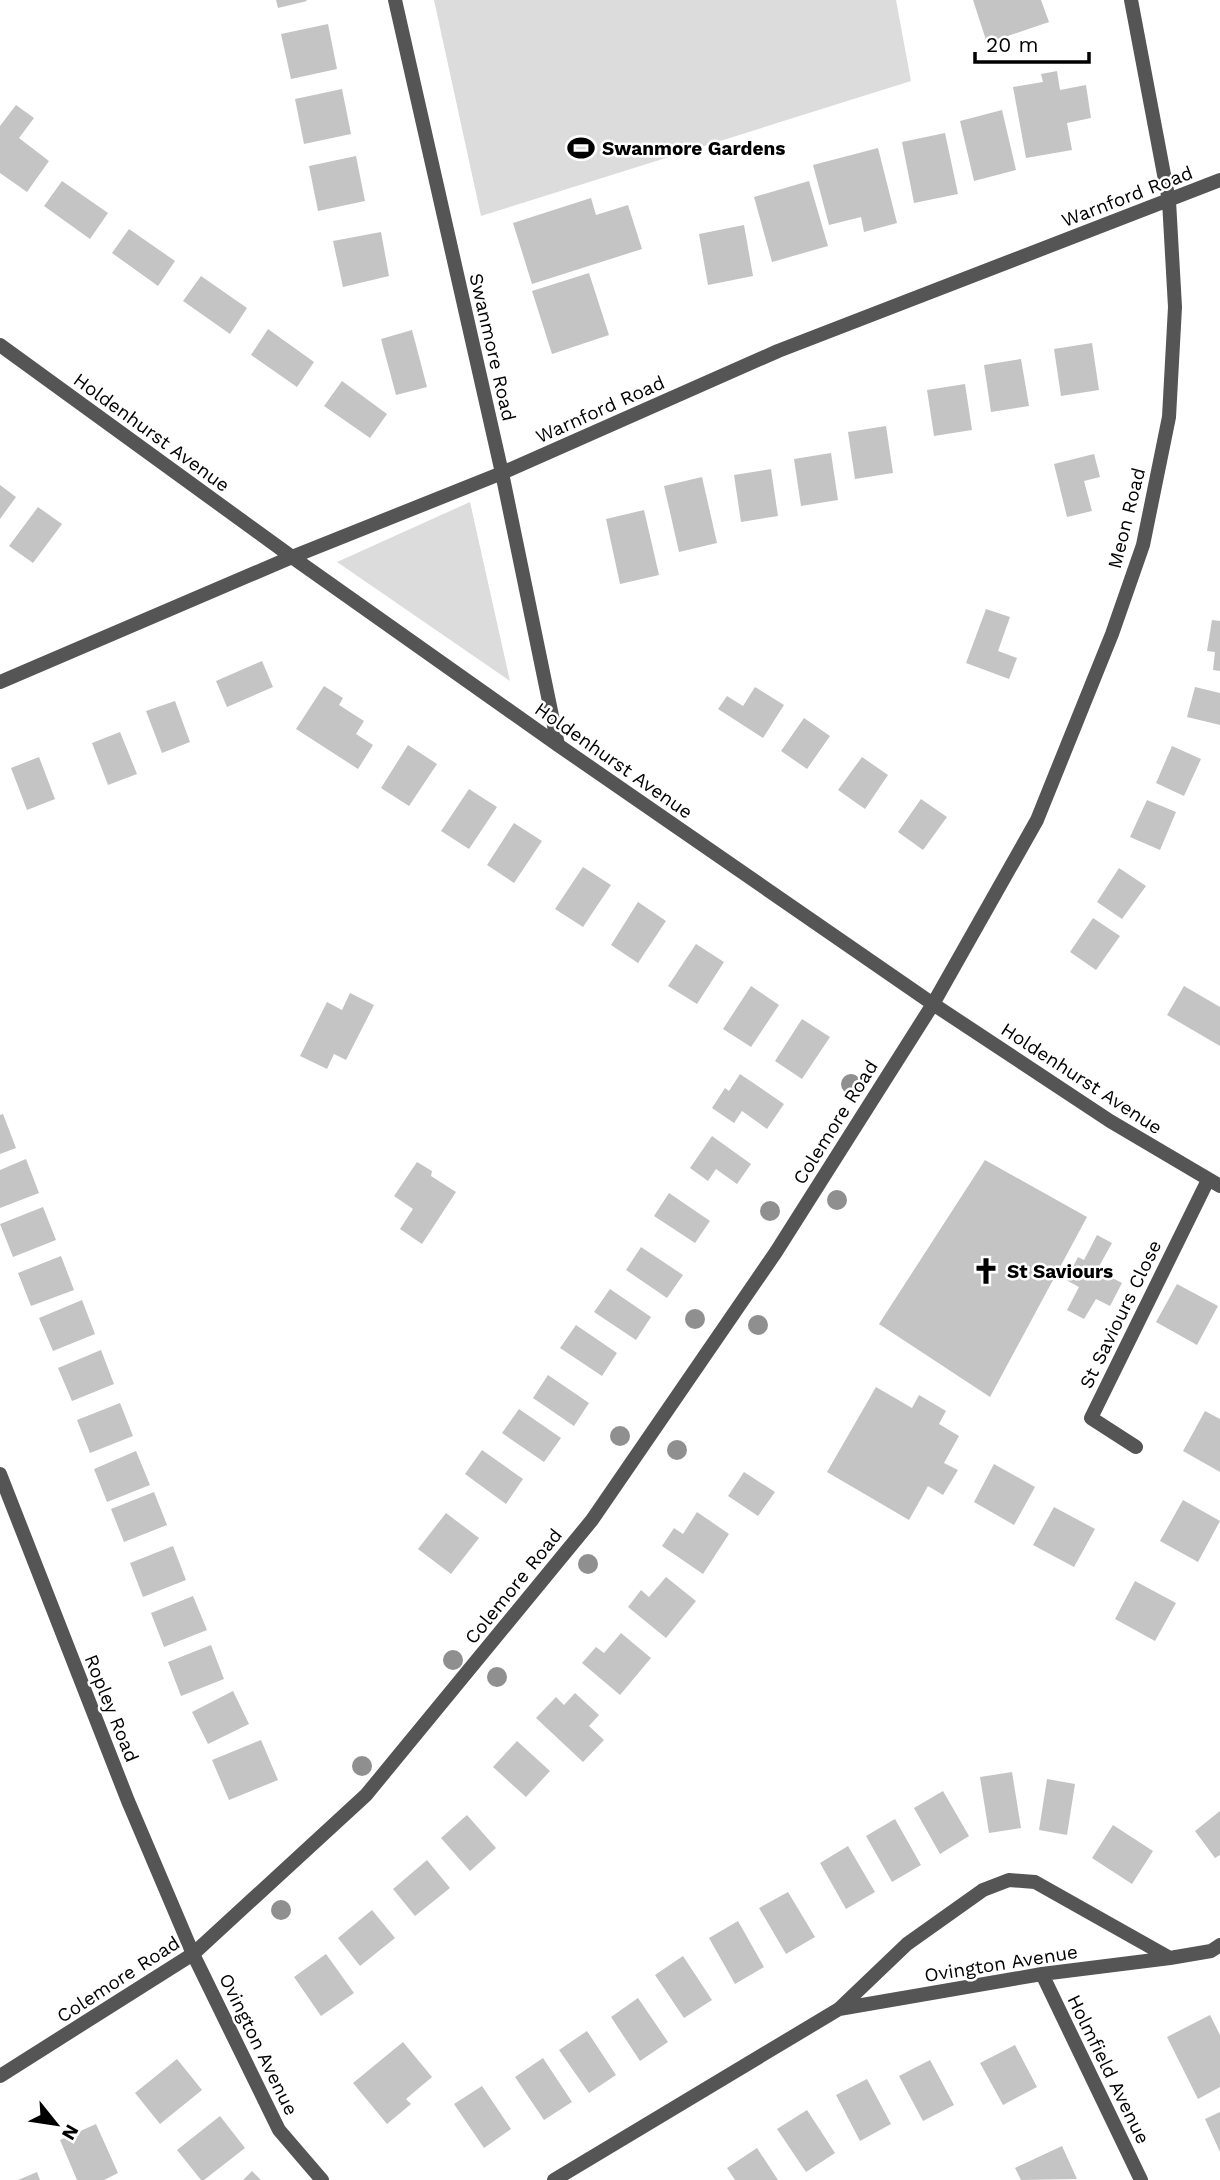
<svg xmlns="http://www.w3.org/2000/svg" width="1220" height="2180" viewBox="0 0 1220 2180" font-family="'Work Sans',sans-serif">
<style>
.green{fill:#dcdcdc}
.building{fill:#c4c4c4}
.lines{fill:none;stroke-linecap:round;stroke-linejoin:round}
.street{stroke:#555;stroke-width:14}
.tree{fill:#8f8f8f}
.labels{text-anchor:middle;stroke-width:5;stroke-linejoin:round;paint-order:stroke}
.poi-label{font-size:19px;font-weight:bold;fill:#000;stroke:#fff;text-anchor:start}
.street-label{font-size:19px;fill:#000;stroke:#fff}
</style>
<rect width="100%" height="100%" fill="#fff"/>
<!-- green -->
<path class="green" d="M434 0H896L911 81 481 216Z
M470 502 510 681 337 562Z"/>
<!-- building -->
<path class="building" d="M276 0H306L307 1 278 8Z
M973 0H1041L1049 22 987 43Z
M328 24 337 69 291 79 281 34Z
M1057 71 1060 90 1086 85 1091 118 1067 123 1072 150 1026 158 1013 87 1043 82 1041 74Z
M342 89 351 134 304 144 295 99Z
M16 105 34 118 19 138 49 161 27 192 0 173V126Z
M1002 110 1016 170 974 181 960 121Z
M945 133 958 194 914 203 902 142Z
M878 148 897 223 864 232 861 217 829 225 813 165Z
M356 156 365 201 318 211 309 166Z
M62 181 108 213 90 239 44 206Z
M809 181 828 246 772 262 754 197Z
M591 198 596 215 628 205 642 249 532 284 513 223Z
M744 225 753 276 708 285 699 234Z
M129 229 175 261 158 286 112 253Z
M381 232 389 276 343 287 333 241Z
M589 273 609 335 552 354 532 291Z
M201 276 247 308 230 334 183 301Z
M268 329 314 362 297 387 251 355Z
M412 330 427 387 396 395 381 339Z
M1092 343 1099 390 1061 396 1054 349Z
M1021 359 1029 406 991 412 984 365Z
M342 381 387 414 370 438 324 406Z
M965 384 972 430 934 436 927 390Z
M886 426 893 473 855 479 848 432Z
M831 453 838 500 801 506 794 459Z
M1094 454 1100 477 1084 481 1092 511 1067 517 1054 464Z
M771 469 778 516 741 522 734 475Z
M702 477 717 543 679 552 664 486Z
M0 485 16 497 0 519Z
M38 507 62 524 33 563 9 546Z
M644 510 659 575 620 584 606 519Z
M986 609 1010 617 998 651 1017 658 1009 679 966 663Z
M1212 620 1220 621V671L1213 670 1215 652 1207 651Z
M262 661 273 687 227 707 216 681Z
M324 686 343 698 339 705 364 721 356 734 373 745 358 769 296 729Z
M755 687 784 705 763 738 718 709 727 696 743 706Z
M1195 687 1220 693V725L1187 717Z
M175 701 190 742 162 753 146 711Z
M804 718 830 736 807 769 781 751Z
M120 732 137 774 108 785 92 743Z
M408 745 437 764 409 806 381 788Z
M1172 746 1201 759 1184 796 1156 783Z
M39 757 55 799 27 810 11 768Z
M862 757 888 775 865 809 838 790Z
M469 789 497 807 469 849 441 831Z
M921 799 947 817 923 850 898 832Z
M1147 800 1176 812 1160 850 1130 837Z
M514 823 542 841 514 883 487 865Z
M583 867 611 885 583 927 555 909Z
M1119 868 1146 886 1122 919 1097 902Z
M638 902 666 921 638 963 611 945Z
M1093 918 1120 936 1096 970 1070 952Z
M696 944 724 962 697 1004 668 986Z
M751 986 779 1005 751 1047 723 1029Z
M1184 986 1220 1007V1046L1167 1015Z
M350 993 374 1005 346 1060 334 1054 327 1069 300 1056 327 1002 342 1010Z
M802 1019 830 1037 802 1079 775 1061Z
M740 1074 784 1104 767 1129 742 1111 734 1123 712 1108 725 1088 729 1091Z
M3 1114 16 1148 0 1154V1115Z
M712 1136 751 1164 737 1184 716 1169 708 1181 690 1168Z
M26 1159 39 1193 0 1208V1170Z
M985 1160 1087 1217 990 1397 879 1324Z
M417 1162 432 1171 431 1176 456 1192 422 1244 400 1229 413 1209 394 1196Z
M669 1193 710 1221 695 1243 654 1216Z
M43 1207 56 1240 13 1257 0 1224Z
M1097 1235 1112 1243 1097 1270 1122 1283 1110 1306 1096 1299 1084 1319 1067 1310 1079 1287 1066 1280 1078 1257 1084 1260Z
M641 1247 683 1275 667 1298 626 1270Z
M61 1256 74 1290 31 1306 18 1273Z
M1177 1284 1218 1306 1197 1345 1156 1322Z
M610 1289 651 1317 636 1340 594 1312Z
M82 1300 95 1334 53 1351 39 1318Z
M576 1325 617 1353 602 1376 560 1348Z
M101 1350 114 1384 72 1401 58 1368Z
M548 1375 589 1403 574 1426 533 1398Z
M876 1387 912 1408 919 1395 946 1411 939 1424 959 1436 944 1463 958 1470 943 1495 928 1486 909 1520 827 1472Z
M120 1403 133 1436 90 1453 77 1420Z
M519 1409 561 1438 544 1462 502 1433Z
M1205 1411 1220 1419V1472L1183 1451Z
M482 1450 523 1479 506 1504 465 1474Z
M136 1451 150 1485 107 1502 94 1469Z
M994 1464 1035 1487 1014 1525 974 1502Z
M744 1472 775 1492 758 1516 728 1496Z
M154 1492 167 1525 124 1542 111 1509Z
M1183 1500 1220 1521 1198 1562 1160 1541Z
M1054 1507 1095 1529 1074 1567 1033 1545Z
M697 1512 729 1534 703 1574 662 1546 674 1528 683 1534Z
M446 1513 479 1538 451 1574 418 1549Z
M173 1546 186 1580 143 1597 130 1563Z
M666 1577 696 1601 666 1638 628 1607 641 1590 649 1597Z
M1135 1581 1176 1603 1155 1641 1115 1619Z
M193 1596 207 1630 164 1647 151 1613Z
M621 1633 651 1658 620 1695 582 1663 596 1647 604 1653Z
M211 1645 224 1679 181 1696 168 1662Z
M233 1691 249 1724 208 1744 192 1712Z
M575 1693 599 1715 589 1726 604 1740 583 1762 536 1718 556 1697 564 1705Z
M261 1740 278 1780 229 1800 212 1760Z
M517 1741 550 1771 526 1797 493 1767Z
M1012 1772 1021 1828 989 1833 980 1777Z
M1047 1779 1075 1784 1067 1835 1039 1830Z
M943 1791 969 1836 940 1854 914 1808Z
M1220 1811V1855L1215 1858 1195 1831Z
M467 1815 496 1848 470 1871 441 1838Z
M895 1819 921 1865 892 1882 866 1836Z
M1113 1825 1153 1851 1132 1884 1092 1858Z
M848 1846 875 1892 846 1909 820 1863Z
M427 1860 450 1888 415 1916 393 1889Z
M788 1892 815 1937 786 1954 759 1908Z
M372 1910 395 1938 360 1966 338 1938Z
M738 1921 764 1967 735 1984 709 1938Z
M326 1954 354 1993 321 2016 294 1977Z
M683 1956 712 2000 684 2018 655 1975Z
M638 1998 668 2042 640 2061 611 2017Z
M1210 2015 1220 2035V2087L1198 2099 1167 2037Z
M587 2031 616 2075 589 2093 559 2050Z
M403 2042 432 2077 406 2099 411 2104 387 2124 353 2083Z
M1015 2045 1037 2087 1003 2105 980 2063Z
M543 2058 572 2102 544 2120 515 2077Z
M177 2059 202 2090 160 2124 135 2093Z
M930 2060 954 2105 923 2121 899 2076Z
M867 2079 891 2124 860 2141 836 2095Z
M482 2086 511 2129 484 2148 454 2104Z
M807 2110 835 2153 806 2172 777 2129Z
M1220 2112V2152L1205 2119Z
M220 2116 245 2148 204 2180H201L177 2150Z
M96 2124 118 2173 104 2180H77L60 2140Z
M1062 2146 1077 2179 1021 2180 1015 2168Z
M757 2148 778 2180H735L727 2168Z
M252 2171 261 2180H243Z
M37 2172 40 2180H18Z"/>
<g class="lines">
<!-- street -->
<path class="street" d="M395 0 502 473 558 745
M0 345 292 557 558 745 933 1004 1110 1121 1220 1186
M0 682 292 557 502 473 778 351 1220 180
M1136 1447 1091 1418 1208 1180
M0 1474 128 1801 193 1954 279 2130 322 2180
M1042 1974 1141 2180
M839 2009 907 1944 983 1890 1009 1880 1035 1882 1170 1958
M0 2076 193 1954 366 1795 592 1520 776 1252 933 1004 1037 820 1112 634 1143 545 1169 417 1175 307 1169 201 1131 0
M554 2180 839 2009 1042 1974 1170 1958 1211 1951 1220 1945"/>
</g>
<!-- trees -->
<g class="tree">
<circle cx="851" cy="1084" r="10"/>
<circle cx="837" cy="1200" r="10"/>
<circle cx="770" cy="1211" r="10"/>
<circle cx="695" cy="1319" r="10"/>
<circle cx="758" cy="1325" r="10"/>
<circle cx="620" cy="1436" r="10"/>
<circle cx="677" cy="1450" r="10"/>
<circle cx="588" cy="1564" r="10"/>
<circle cx="453" cy="1660" r="10"/>
<circle cx="497" cy="1677" r="10"/>
<circle cx="362" cy="1766" r="10"/>
<circle cx="281" cy="1910" r="10"/>
</g>
<!-- icons -->
<defs>
<symbol id="stadium-bare" viewBox="-9 -9 18 18"><path d="M0-5a6.5 5 0 1 0 0 10a6.5 5 0 1 0 0-10ZM-3.5-1.8h7v3.6h-7Z" fill="#000" stroke="#fff" stroke-width="2.5" paint-order="stroke"/></symbol>
<symbol id="church-bare" viewBox="-9 -9 18 18"><path d="M-1.2-6h2.4v3.5h3.3v2.4h-3.3V6h-2.4V-.1h-3.3v-2.4h3.3Z" fill="#000" stroke="#fff" stroke-width="2.5" paint-order="stroke"/></symbol>
</defs>
<g fill-rule="evenodd">
<use href="#stadium-bare" x="562" y="129" width="38" height="38"/>
<use href="#church-bare" x="967" y="1252" width="38" height="38"/>
</g>
<g class="labels">
<!-- poi labels -->
<g class="poi-label">
<text x="602" y="155">Swanmore Gardens</text>
<text x="1007" y="1278">St Saviours</text>
</g>
<!-- street labels -->
<g class="street-label">
<text transform="translate(1127 196) rotate(-21)" y="7">Warnford Road</text>
<text transform="translate(493 347) rotate(77)" y="7">Swanmore Road</text>
<text transform="translate(600 409) rotate(-24)" y="7">Warnford Road</text>
<text transform="translate(152 432) rotate(36)" y="7">Holdenhurst Avenue</text>
<text transform="translate(1126 518) rotate(-76)" y="7">Meon Road</text>
<text transform="translate(614 760) rotate(35)" y="7">Holdenhurst Avenue</text>
<text transform="translate(1082 1078) rotate(33)" y="7">Holdenhurst Avenue</text>
<text transform="translate(835 1122) rotate(-58)" y="7">Colemore Road</text>
<text transform="translate(1120 1314) rotate(-64)" y="7">St Saviours Close</text>
<text transform="translate(513 1586) rotate(-51)" y="7">Colemore Road</text>
<text transform="translate(112 1708) rotate(68)" y="7">Ropley Road</text>
<text transform="translate(1001 1963) rotate(-9)" y="7">Ovington Avenue</text>
<text transform="translate(118 1979) rotate(-33)" y="7">Colemore Road</text>
<text transform="translate(259 2044) rotate(64)" y="7">Ovington Avenue</text>
<text transform="translate(1109 2069) rotate(64)" y="7">Holmfield Avenue</text>
</g>
</g>
<!-- north arrow -->
<g transform="translate(56 2124) rotate(120)" stroke="#ffffff" stroke-width="5" paint-order="stroke">
<path d="M0-5L12 26L0 18L-12 26Z" fill="#000000"/>
<text y="-10" font-size="19" font-weight="bold" text-anchor="middle" fill="#000000">N</text>
</g>
<!-- scale -->
<path d="M975 52v10h114v-10" fill="none" stroke="#000000" stroke-width="3.5"/>
<text x="986" y="52" font-size="21" fill="#000000" stroke="#ffffff" stroke-width="5" paint-order="stroke">20 m</text>
</svg>
